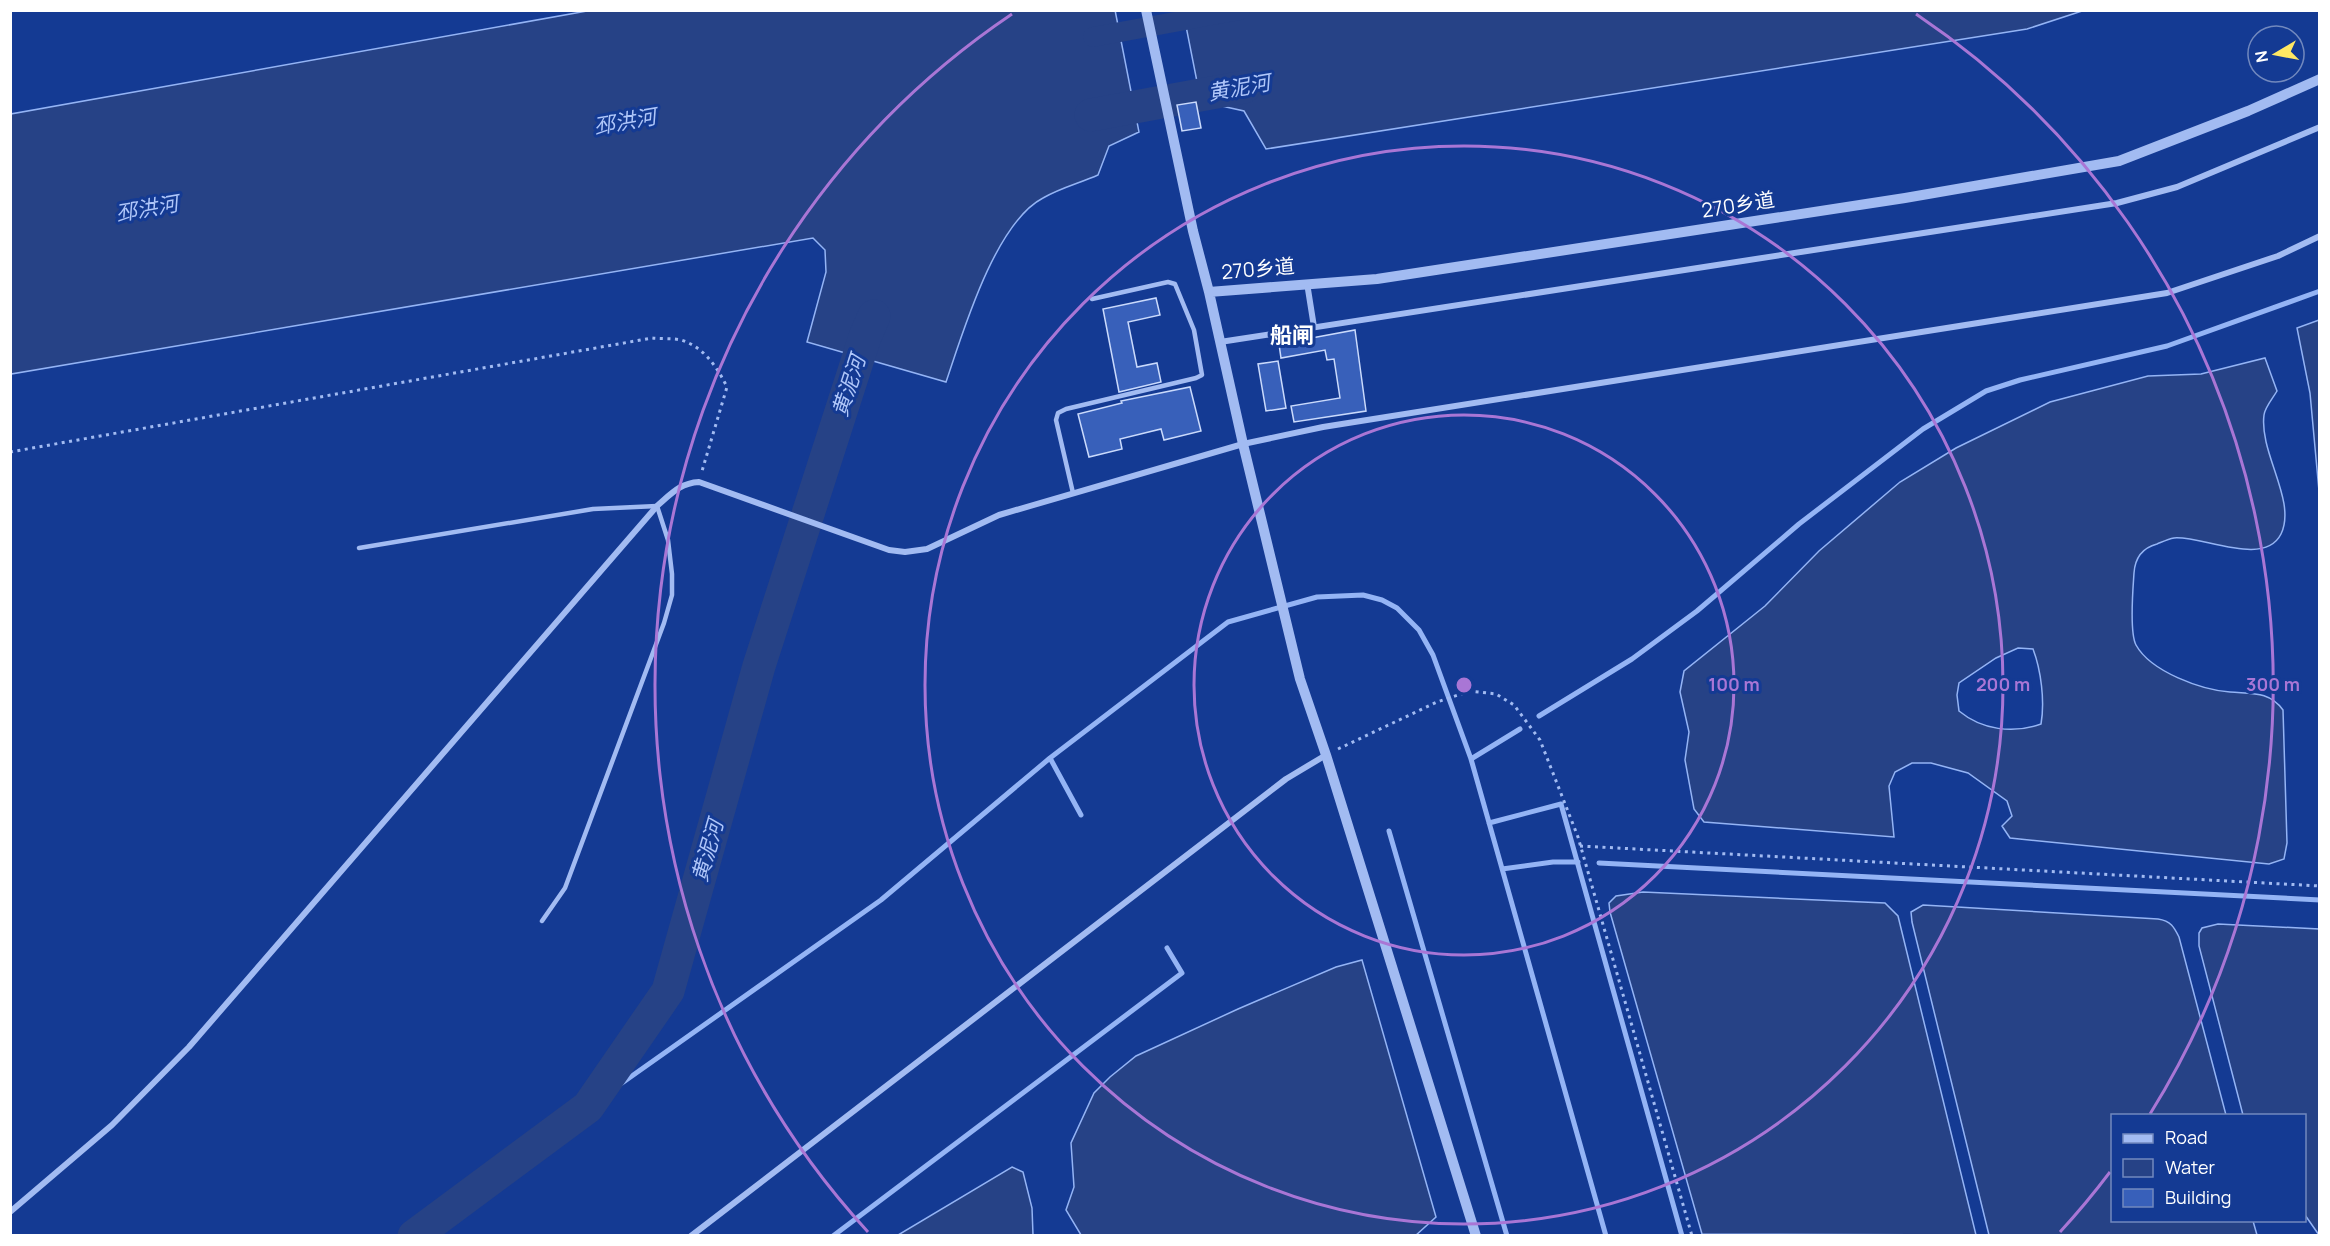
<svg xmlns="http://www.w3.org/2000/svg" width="2330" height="1246" viewBox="0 0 2330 1246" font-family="Manrope,'Noto Sans SC',sans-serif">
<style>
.water{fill:#264286;stroke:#94b4f5;stroke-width:1.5;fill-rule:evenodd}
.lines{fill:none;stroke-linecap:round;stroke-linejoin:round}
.stream{stroke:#94b4f5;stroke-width:5}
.canal{stroke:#264286;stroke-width:20}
.river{stroke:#264286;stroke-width:33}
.building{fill:#3860ba;stroke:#cadafc;stroke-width:1.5}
.path{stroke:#a2bbf2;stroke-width:3;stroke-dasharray:3 4.5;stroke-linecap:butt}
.service{stroke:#a2bbf2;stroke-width:4.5}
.minor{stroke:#a2bbf2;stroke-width:6}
.tertiary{stroke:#a2bbf2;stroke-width:10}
.ring{fill:none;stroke:#a976d5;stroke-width:3}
.labels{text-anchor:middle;stroke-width:6;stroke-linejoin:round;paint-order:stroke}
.street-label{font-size:20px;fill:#fff;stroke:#143a93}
.water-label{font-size:21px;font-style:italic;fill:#afc6f9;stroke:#143a93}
.quarter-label{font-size:22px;font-weight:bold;fill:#fff;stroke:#143a93}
.centre{fill:#a976d5;stroke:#143a93;stroke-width:3}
.ring-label{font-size:18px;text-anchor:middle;font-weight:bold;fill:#a976d5;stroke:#143a93;stroke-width:6;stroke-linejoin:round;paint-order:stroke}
</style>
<rect width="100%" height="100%" fill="#143a93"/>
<!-- water -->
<path class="water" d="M1115 10 1139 132 1109 146 1098 175C1080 183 1060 188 1043 198 995 223 963 332 946 382L807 342 826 272 825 250 813 238 11 374V114L587 11Z
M1183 11V10L2082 11 2027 29 1266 149 1244 111 1217 105 1202 107Z
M2319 320H2320L2319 491 2310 393 2297 328Z
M2265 358 2277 391C2273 398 2265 407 2264 415 2259 453 2297 501 2281 534 2264 568 2201 535 2174 538 2168 539 2162 542 2157 544 2142 548 2135 558 2134 573 2133 589 2129 632 2136 645 2151 672 2202 690 2230 692 2252 694 2269 691 2283 710L2287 843 2284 859 2269 864 2010 838 2002 826 2012 816 2007 801 1968 773 1931 763H1912L1895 772 1889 786 1894 837 1704 822 1694 809 1685 760 1689 732 1680 692 1684 671 1765 606 1819 551 1900 482 1956 448 2050 402 2148 376 2201 374ZM2018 648 2033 649C2041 670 2045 701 2041 724 2013 734 1982 730 1959 711L1957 695 1959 683 1996 658Z
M1643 892 1885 903 1898 916 1976 1235 1702 1234 1610 912 1609 903 1616 896Z
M1923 905 2158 919C2171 921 2174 927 2179 937L2226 1115 2112 1116V1220L2253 1221 2257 1235H1989L1912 922 1911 912Z
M2218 924 2319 929V1235L2305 1215 2304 1116 2243 1115 2199 946V933L2202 928Z
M1362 960 1436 1217 1415 1236 1081 1235 1066 1210 1074 1187 1071 1143 1094 1093 1110 1077 1136 1056 1238 1009 1336 967Z
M1012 1167 1023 1172 1032 1208 1033 1235H898Z"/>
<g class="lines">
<!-- stream -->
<path class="stream" d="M1539 716 1632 659 1697 611 1799 524 1923 429 1986 391 2020 380 2167 346 2320 291
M1050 758 1081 815
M1471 759 1520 729
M1489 823 1561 804 1682 1236
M1389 831 1507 1236
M1599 863 2320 900
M1502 869 1553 862H1578
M588 1107 881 900 1050 758 1228 622 1317 597 1363 595 1382 600 1397 608 1419 630 1433 655 1471 759 1606 1236
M833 1236 1182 973 1167 948"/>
<!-- canal -->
<path class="canal" d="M1093 37 1240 10"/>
<!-- river -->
<path class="river" d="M1091 115 1244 87
M414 1236 588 1107 668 991 759 666 865 337 874 316"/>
</g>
<!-- building -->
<path class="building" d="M1196 102 1201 128 1182 131 1177 105Z
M1156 298 1160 315 1128 322 1137 367 1157 363 1161 382 1119 392 1103 309Z
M1355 330 1366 411 1294 422 1291 406 1340 398 1334 359 1327 360 1325 350 1281 358 1279 344Z
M1278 361 1286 408 1266 411 1258 364Z
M1190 387 1201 431 1164 440 1161 429 1120 439 1122 449 1089 457 1078 414 1122 403 1121 401Z"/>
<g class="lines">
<!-- path -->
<path class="path" d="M10 452 652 338C661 339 672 338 681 340 704 347 717 367 727 387L702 471
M1338 749 1437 702 1470 691 1496 694 1514 705 1540 740 1578 837 1692 1236
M1580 846 2320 886"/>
<!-- service -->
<path class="service" d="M1073 493 1056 420 1058 413 1066 409 1196 378 1202 375 1194 330 1175 284 1168 282 1092 299
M359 548 593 509 657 506 668 540 672 574V595L664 623 565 888 542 921"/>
<!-- minor -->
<path class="minor" d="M1307 283 1314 327
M1220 342 2117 203 2177 187 2320 127
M10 1212 112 1125 189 1047 657 506C671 494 680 483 699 482L889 550 905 552 927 549 999 515 1243 444 1323 427 2167 293 2278 256 2320 236
M691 1236 1286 779 1326 755"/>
<!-- tertiary -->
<path class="tertiary" d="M1146 10 1193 231 1209 292 1243 444 1300 679 1326 755 1476 1236
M1209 292 1377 279 1905 198 2119 161 2248 111 2320 79"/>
</g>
<!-- distance rings -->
<g class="ring">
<circle cx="1464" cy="685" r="270"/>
<circle cx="1464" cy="685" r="539"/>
<path d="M2110 1172A809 809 0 0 1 2060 1232M868 1232A809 809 0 0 1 1012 14M1916 14A809 809 0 0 1 2150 1114"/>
</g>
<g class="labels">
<!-- street labels -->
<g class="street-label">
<text transform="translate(1738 205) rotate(-9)" y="7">270乡道</text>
<text transform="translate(1258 269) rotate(-5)" y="7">270乡道</text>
</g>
<!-- water labels -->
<g class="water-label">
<text transform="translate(1239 88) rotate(-10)" y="7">黄泥河</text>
<text transform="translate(625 122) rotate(-10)" y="7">邳洪河</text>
<text transform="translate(147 209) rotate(-10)" y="7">邳洪河</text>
<text transform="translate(849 386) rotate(-72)" y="7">黄泥河</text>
<text transform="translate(708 851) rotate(-74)" y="7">黄泥河</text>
</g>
<!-- quarter labels -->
<g class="quarter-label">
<text x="1292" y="343">船闸</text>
</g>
</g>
<circle cx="1464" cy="685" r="9" class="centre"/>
<g class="ring-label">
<text x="1734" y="691">100 m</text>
<text x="2003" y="691">200 m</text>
<text x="2273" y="691">300 m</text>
</g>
<!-- border -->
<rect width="2330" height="1246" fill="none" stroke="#ffffff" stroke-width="24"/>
<!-- legend -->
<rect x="2111" y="1114" width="195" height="108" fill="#143a93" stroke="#7289be" stroke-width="1.5"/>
<rect x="2123" y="1134" width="30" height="9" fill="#a2bbf2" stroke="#7289be" stroke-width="1.5"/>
<text x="2165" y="1144" font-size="18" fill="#ffffff">Road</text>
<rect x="2123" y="1159" width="30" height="18" fill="#264286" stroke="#7289be" stroke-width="1.5"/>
<text x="2165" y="1174" font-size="18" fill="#ffffff">Water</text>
<rect x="2123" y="1189" width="30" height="18" fill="#3860ba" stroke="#7289be" stroke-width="1.5"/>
<text x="2165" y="1204" font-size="18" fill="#ffffff">Building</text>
<!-- north arrow -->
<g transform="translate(2276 54) rotate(260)"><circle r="28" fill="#143a93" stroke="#7289be" stroke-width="1.5"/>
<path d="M0-4.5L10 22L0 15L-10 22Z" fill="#ffe863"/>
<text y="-9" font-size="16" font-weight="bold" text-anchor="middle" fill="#ffffff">N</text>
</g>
</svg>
